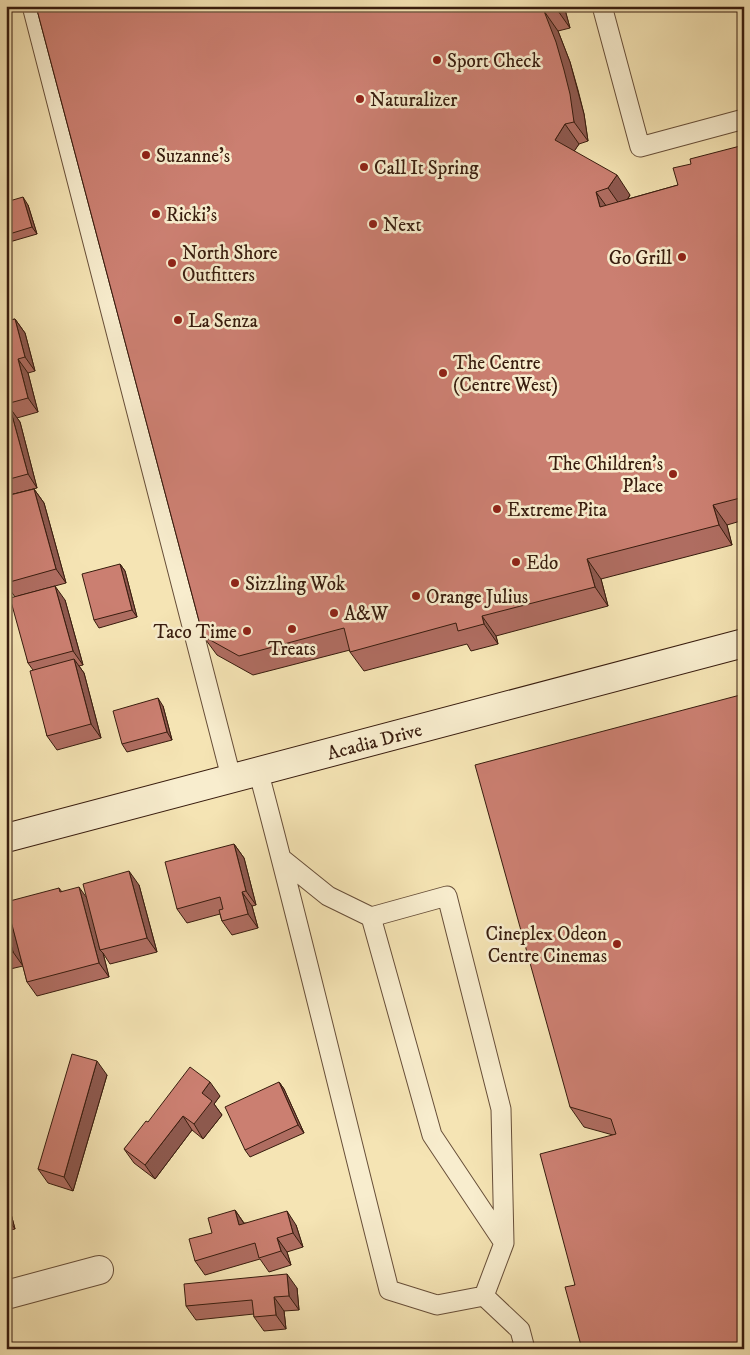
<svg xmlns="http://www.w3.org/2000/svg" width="750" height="1355" viewBox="0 0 750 1355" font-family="'IM FELL DW Pica',serif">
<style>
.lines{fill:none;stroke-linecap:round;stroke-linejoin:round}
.lane-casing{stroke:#674e38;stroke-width:21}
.street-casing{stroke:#674e38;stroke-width:30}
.secondary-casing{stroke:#381c0e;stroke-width:30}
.lane{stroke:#f8edce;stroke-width:19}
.street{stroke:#f8edce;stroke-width:28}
.secondary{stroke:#f8edce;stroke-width:28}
.wall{fill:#af6d61;stroke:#381c0e}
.shaded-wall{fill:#8e594f;stroke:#381c0e}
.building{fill:#cb7f71;stroke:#381c0e}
.poi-dot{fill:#8f2418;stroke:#f8edce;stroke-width:2}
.labels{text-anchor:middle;stroke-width:5;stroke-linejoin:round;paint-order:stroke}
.poi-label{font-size:19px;fill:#381c0e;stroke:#f8edce;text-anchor:start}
.street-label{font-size:19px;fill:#381c0e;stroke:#f8edce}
</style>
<rect width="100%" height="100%" fill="#f5e4b4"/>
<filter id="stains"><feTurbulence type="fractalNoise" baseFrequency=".004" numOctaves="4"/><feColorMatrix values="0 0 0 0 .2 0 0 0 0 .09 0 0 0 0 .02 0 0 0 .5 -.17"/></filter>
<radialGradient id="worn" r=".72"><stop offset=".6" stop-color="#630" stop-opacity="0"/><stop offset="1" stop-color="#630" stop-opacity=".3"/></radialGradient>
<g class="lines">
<defs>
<path id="lane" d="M32 6 231 777
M602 6 640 147 744 119
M258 770C304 943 345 1117 389 1290L437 1305 484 1296
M282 859 328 896 371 917 447 896 501 1109 504 1243 484 1296
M371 917 432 1135 504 1243
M484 1296 520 1330 525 1349"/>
<path id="street" d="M6 1295 99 1270"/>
<g id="secondary">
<path id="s1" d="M6 838 744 643"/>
</g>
</defs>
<!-- lane casing -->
<use href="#lane" class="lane-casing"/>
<!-- street casing -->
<use href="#street" class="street-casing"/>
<!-- secondary casing -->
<use href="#secondary" class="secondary-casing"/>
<!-- lane -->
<use href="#lane" class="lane"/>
<!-- street -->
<use href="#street" class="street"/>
<!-- secondary -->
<use href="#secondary" class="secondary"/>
</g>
<!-- wall -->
<path class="wall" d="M36 6H564L570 28 558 31 570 62 578 90 584 114 588 141 579 144 574 151 630 195 628 199 678 185 691 164 744 145V520L727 525 732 545 601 579 608 606 496 636 498 644 471 651 467 644 364 671 350 652V650L253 675 217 655 203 636Z
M6 202 28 205 37 234 6 243Z
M15 319 25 333 35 371 28 373 38 412 17 418 20 422 37 488 6 496V321Z
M34 489 44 503 66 583 18 596 65 600 83 665 79 666 84 673 101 738 57 750 47 736 33 670 28 663 15 597 6 584V496Z
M120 564 125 571 137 617 99 628 94 620Z
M744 694 575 1285 613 1135 584 1127 570 1107Z
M163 706 172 740 127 752 122 744Z
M234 844 244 858 256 905 252 906 258 928 232 935 222 921 220 914 187 923 177 909Z
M139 885 157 952 110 964 103 953 109 977 37 996 27 982 23 966 6 970V914L10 920 59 888 62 892 86 898Z
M107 1075 73 1191 48 1183 38 1169Z
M279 1082 284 1089 304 1133 250 1157 245 1150Z
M220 1096 214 1104 222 1115 203 1139 192 1130 155 1179 134 1163 124 1149 148 1122Z
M6 1195 15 1229 6 1231Z
M235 1210 244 1223 296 1225 303 1247 287 1252 291 1265 269 1272 260 1259 205 1275 195 1261 212 1233Z
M297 1288 299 1310 284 1311 286 1329 264 1331 254 1317V1314L196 1320 186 1306Z"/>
<!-- shaded-wall -->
<path class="shaded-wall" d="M556 6H564L570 28 556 8Z
M544 11 558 31 570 62 584 114 588 141 574 122Z
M565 124 579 144 569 159 555 140Z
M617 175 630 195 622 208 608 188Z
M596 192 610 211 600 207Z
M23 197 28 205 37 234 32 227Z
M15 319 25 333 35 371 25 357Z
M18 359 28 373 38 412 28 398Z
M10 408 20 422 37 488 28 474Z
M34 489 44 503 66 583 56 569Z
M713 505 727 525 732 545 719 525Z
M587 559 601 579 608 606 595 587Z
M120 564 125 571 137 617 132 610Z
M55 586 65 600 83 665 73 651Z
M482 616 496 636 498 644 484 624Z
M74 659 84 673 101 738 91 724Z
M158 698 163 706 172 740 167 732Z
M234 844 244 858 256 905 246 891Z
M129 871 139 885 157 952 147 938Z
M79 887 89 901 100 950 103 953 109 977 99 963Z
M242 892 252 906 258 928 248 914Z
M6 914 11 920 23 966 13 952 6 926Z
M97 1061 107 1075 73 1191 64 1177Z
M210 1082 220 1096 214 1104 222 1115 203 1139 194 1124 202 1093Z
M279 1082 284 1089 304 1133 298 1125Z
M183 1116 192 1130 155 1179 145 1165Z
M6 1195 15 1229 6 1216Z
M235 1210 245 1225H239Z
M287 1211 296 1225 303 1247 293 1233Z
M277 1238 287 1252 291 1265 281 1251Z
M287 1274 297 1288 299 1310 289 1296Z
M274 1297 284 1311 286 1329 276 1315Z
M6 1337 13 1347 14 1349H8L6 1342Z"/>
<!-- building -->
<path class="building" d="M36 6H556V8L544 11 556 42 564 70 570 94 574 122 565 124 555 140 617 175 608 188 596 192 600 207 678 185 673 168 691 164 690 159 744 145V497L713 505 719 525 587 559 595 587 482 616 484 624 458 631 456 623 350 652 344 628 239 656 203 636Z
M23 197 32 227 6 235V202Z
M15 319 25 357 18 359 28 398 6 404V321Z
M10 408 28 474 6 480V409Z
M34 489 56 569 6 583V496Z
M120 564 132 610 94 620 82 574Z
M55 586 73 651 28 663 10 598Z
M74 659 91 724 47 736 30 671Z
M744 694V1349H582L565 1287 575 1285 540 1154 616 1134 611 1119 570 1107 475 765Z
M158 698 167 732 122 744 113 711Z
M234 844 246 891 242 892 248 914 222 921 219 910 223 909 220 897 177 909 165 862Z
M129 871 147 938 100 950 83 884Z
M79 887 99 963 27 982 6 902 59 888 60 892Z
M6 926 13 952 6 954Z
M72 1054 97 1061 64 1177 38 1169Z
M190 1067 210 1082 202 1093 212 1101 194 1124 183 1116 145 1165 124 1149 146 1121 148 1122Z
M279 1082 298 1125 245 1150 225 1107Z
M235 1210 239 1225 287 1211 293 1233 277 1238 281 1251 259 1258 255 1243 195 1261 189 1239 212 1233 208 1218Z
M287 1274 289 1296 274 1297 276 1315 254 1317 252 1300 186 1306 184 1284Z"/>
<!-- markers -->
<g class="poi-dot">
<circle cx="437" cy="60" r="5"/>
<circle cx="360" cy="99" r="5"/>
<circle cx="146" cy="155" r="5"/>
<circle cx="364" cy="167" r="5"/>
<circle cx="156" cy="214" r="5"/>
<circle cx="373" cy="224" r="5"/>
<circle cx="682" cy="257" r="5"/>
<circle cx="172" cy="263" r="5"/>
<circle cx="178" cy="320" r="5"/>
<circle cx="443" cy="373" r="5"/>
<circle cx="673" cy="474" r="5"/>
<circle cx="497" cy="509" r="5"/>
<circle cx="516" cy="562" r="5"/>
<circle cx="235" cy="583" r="5"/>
<circle cx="416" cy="596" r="5"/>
<circle cx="334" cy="613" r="5"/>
<circle cx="292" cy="629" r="5"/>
<circle cx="247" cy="631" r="5"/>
<circle cx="617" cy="944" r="5"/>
</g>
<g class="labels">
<!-- poi labels -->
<g class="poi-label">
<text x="447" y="67">Sport Check</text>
<text x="370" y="106">Naturalizer</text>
<text x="156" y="162">Suzanne's</text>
<text x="374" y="174">Call It Spring</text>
<text x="166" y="221">Ricki's</text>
<text x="383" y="231">Next</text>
<text x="182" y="259">North Shore<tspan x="182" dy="22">Outfitters</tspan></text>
<text x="672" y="264" text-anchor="end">Go Grill</text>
<text x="188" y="327">La Senza</text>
<text x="453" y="369">The Centre<tspan x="453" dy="22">(Centre West)</tspan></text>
<text x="663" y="470" text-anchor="end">The Children's<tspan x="663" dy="22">Place</tspan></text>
<text x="507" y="516">Extreme Pita</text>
<text x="526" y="569">Edo</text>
<text x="245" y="590">Sizzling Wok</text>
<text x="426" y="603">Orange Julius</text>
<text x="344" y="620">A&amp;W</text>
<text x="237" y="638" text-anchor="end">Taco Time</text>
<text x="292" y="655" text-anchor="middle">Treats</text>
<text x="607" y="940" text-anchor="end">Cineplex Odeon<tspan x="607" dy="22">Centre Cinemas</tspan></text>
</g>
<!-- street labels -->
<g class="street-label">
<text dy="7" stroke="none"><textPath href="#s1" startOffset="381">Acadia Drive</textPath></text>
</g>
</g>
<!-- margin -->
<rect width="750" height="1355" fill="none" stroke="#f5e4b4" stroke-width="25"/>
<rect x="8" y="8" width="735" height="1340" fill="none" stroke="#381c0e" stroke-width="2.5"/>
<rect x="12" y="12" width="725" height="1330" fill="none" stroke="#381c0e"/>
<rect width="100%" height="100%" filter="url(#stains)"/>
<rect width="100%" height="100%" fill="url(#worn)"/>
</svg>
